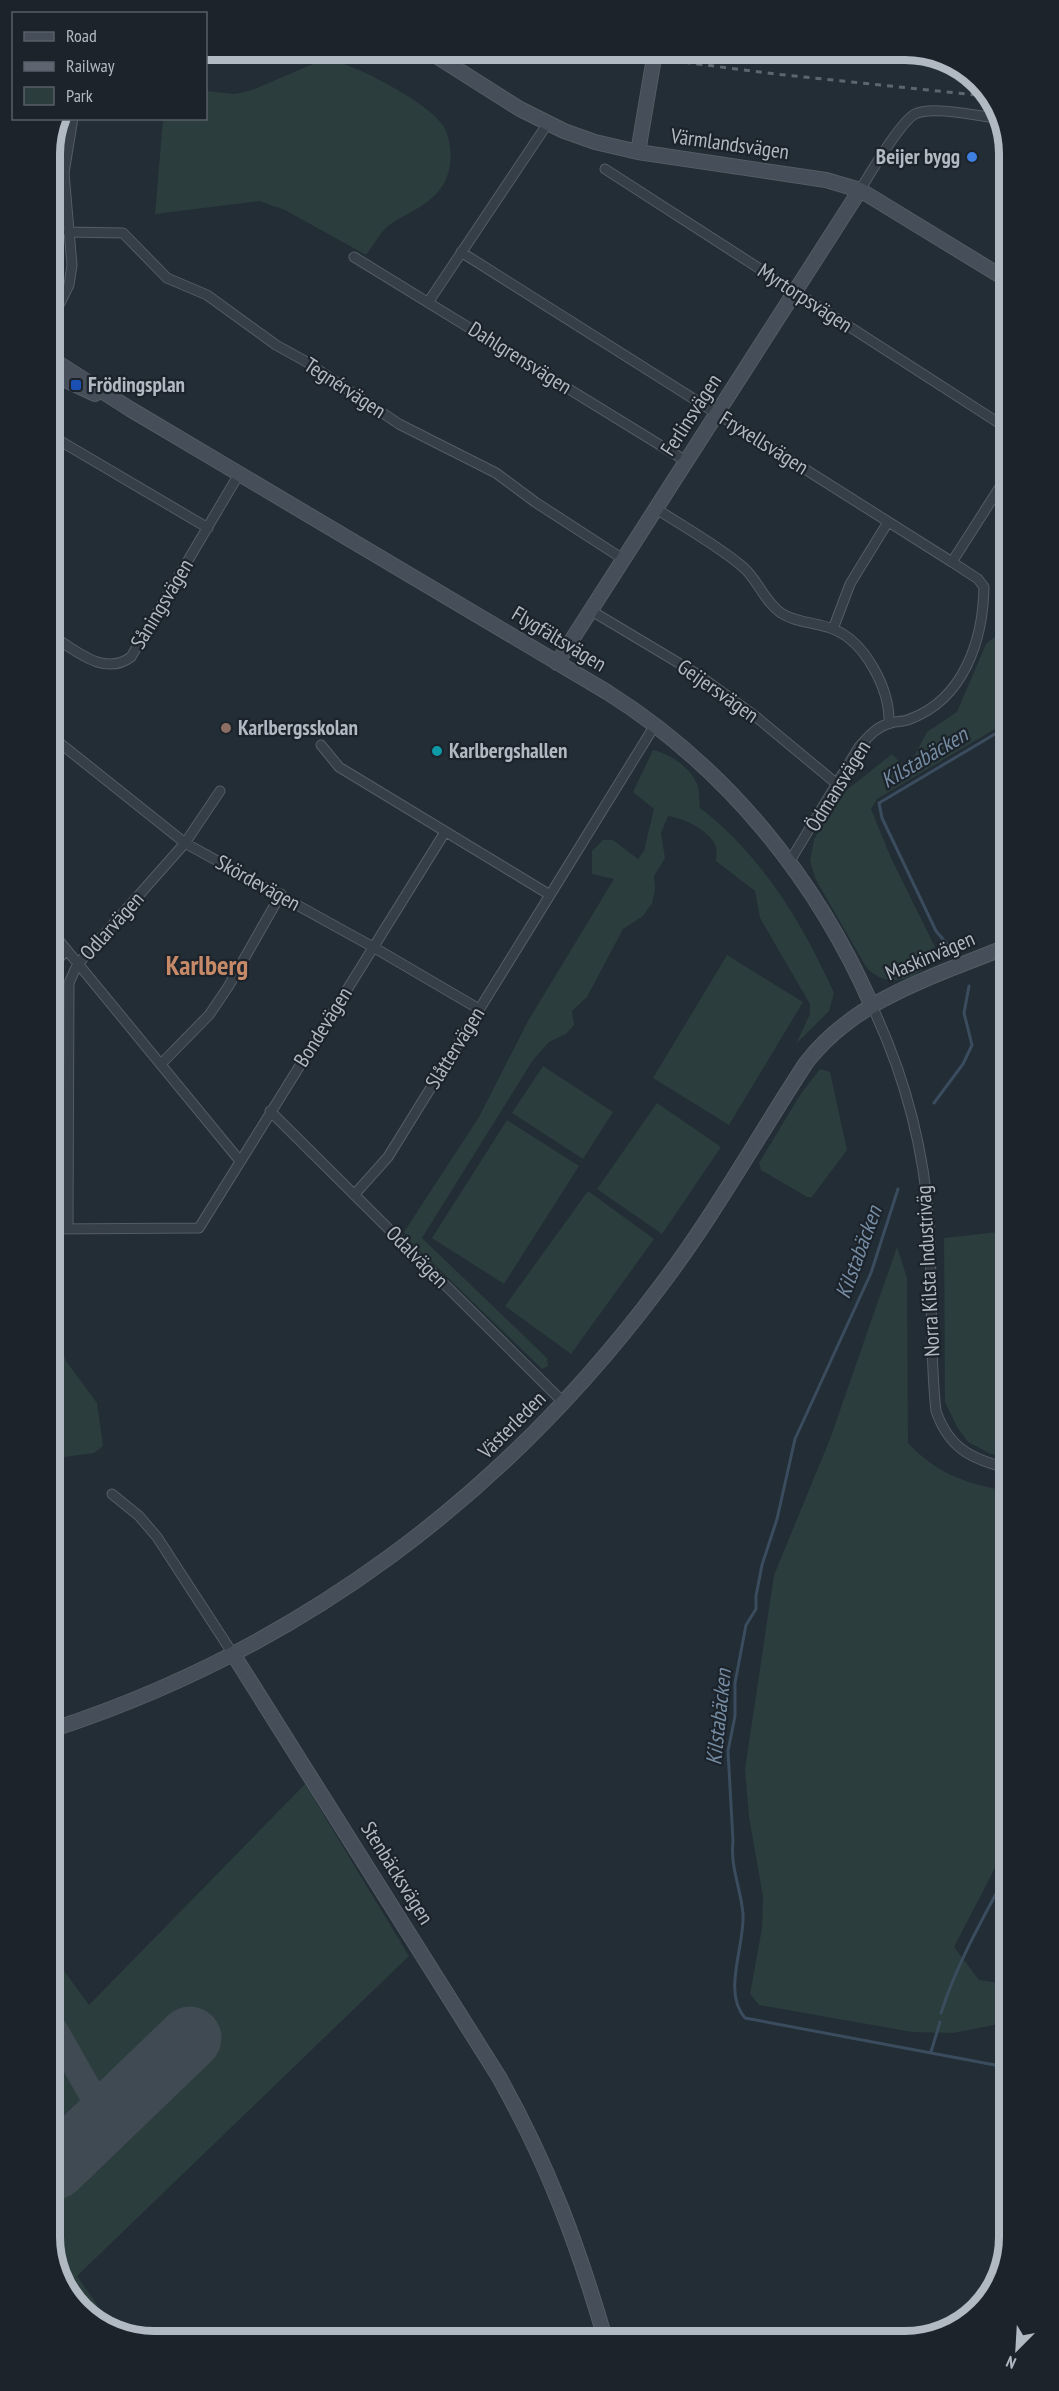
<svg xmlns="http://www.w3.org/2000/svg" width="1059" height="2391" viewBox="0 0 1059 2391" font-family="'PT Sans Narrow',sans-serif">
<style>
.green{fill:#2b3d3c}
.lines{fill:none;stroke-linecap:round;stroke-linejoin:round}
.stream{stroke:#3a4c5d;stroke-width:3}
.taxiway{stroke:#404a53;stroke-width:26}
.runway{stroke:#404a53;stroke-width:63}
.street-casing{stroke:#545c64;stroke-width:11}
.secondary-casing{stroke:#545c64;stroke-width:16}
.street{stroke:#363e47;stroke-width:9}
.secondary{stroke:#454e59;stroke-width:14}
.rail{stroke:#5d6670;stroke-width:3;stroke-dasharray:6 6;stroke-linecap:butt}
.shop-dot{fill:#3f7fe0;stroke:#1c232b;stroke-width:2}
.transit-dot{fill:#1a4fb4;stroke:#1c232b;stroke-width:2}
.education-dot{fill:#8d6e63;stroke:#1c232b;stroke-width:2}
.culture-dot{fill:#0f9aa8;stroke:#1c232b;stroke-width:2}
.labels{text-anchor:middle;stroke-width:4.5;stroke-linejoin:round;paint-order:stroke}
.street-label{font-size:21px;fill:#b1b9c3;stroke:#1c232b}
.poi-label{font-size:21px;font-weight:bold;fill:#b1b9c3;stroke:#1c232b;text-anchor:start}
.water-label{font-size:22px;font-style:italic;fill:#758ca3;stroke:#1c232b}
.district-label{font-size:27px;font-weight:bold;fill:#c78a68;stroke:#1c232b}
.rim{fill:none;stroke:#b1b9c3;stroke-width:8}
</style>
<rect width="100%" height="100%" fill="#232d36"/>
<!-- green -->
<path class="green" d="M331 60C358 66 431 104 444 127 453 144 453 169 443 185 430 206 407 212 388 226 379 234 373 246 366 255L285 210 259 201 155 214 163 119 206 118V91L235 94 252 90 320 61Z
M1005 632V701L995 729 877 799 871 809 891 858 935 947C930 979 884 993 865 965L816 880 810 861 814 839 843 793 892 754 907 770 927 732 957 712 986 644 997 635Z
M653 750C669 753 691 768 697 784 700 791 699 801 700 808 761 854 803 924 834 993L829 1011 796 1044 810 1014V1004L760 918 755 891 716 861C716 857 717 850 716 847 710 830 683 818 668 816L661 833 665 858 654 876 655 890 652 903 643 916 623 929 587 997 572 1011 574 1025 566 1034 549 1042 533 1060 422 1238 547 1358 548 1366 542 1369 411 1242 404 1232 479 1117 528 1021 614 879 592 874V851L603 840H613L638 859 644 851 654 809 633 792Z
M727 955 803 1002 729 1125 653 1078Z
M543 1066 613 1112 583 1159 512 1113Z
M820 1069 830 1072 847 1150 812 1197H807L761 1170 759 1163 800 1095Z
M657 1103 721 1147 662 1234 597 1189Z
M507 1120 579 1166 504 1284 432 1238Z
M588 1191 654 1239 571 1354 505 1306Z
M1007 1231V1457L991 1454 968 1442 957 1427 945 1402 944 1238Z
M897 1247 907 1278 908 1443C937 1474 967 1484 1008 1491V1843L954 1947 979 1980 1006 1984 1009 1982V2022L953 2033 912 2032 759 2005 750 1994 762 1928 763 1897 749 1817 745 1769 774 1575 830 1439Z
M53 1323 66 1361 97 1403 103 1446 94 1453 64 1457 53 1446Z
M305 1784 409 1956 77 2276 100 2309 90 2319 55 2271V2199L205 2053 175 2022 111 2081 105 2084 97 2081 54 2012V1957L89 2005Z
M55 2054 62 2057 85 2100V2108L55 2138Z"/>
<g class="lines">
<!-- stream -->
<path class="stream" d="M953 951 936 931 882 818 879 803 1005 728
M934 1103 963 1064 972 1045 964 1013 969 986
M898 1189 871 1273 795 1439 777 1519 762 1565 756 1596V1609L746 1625 735 1683V1716L728 1751 733 1841C730 1867 741 1889 743 1914 745 1946 722 1992 745 2018L995 2065
M941 2013C957 1963 984 1916 1009 1870
M931 2052 940 2022"/>
<!-- taxiway -->
<path class="taxiway" d="M55 2030 96 2102 97 2116 90 2134"/>
<!-- runway -->
<path class="runway" d="M55 2168 190 2038"/>
<defs>
<path id="street" d="M605 169 1005 427
M860 190C870 174 900 122 915 114 932 105 983 117 1003 119
M68 232 123 233 167 278 207 295 276 345 305 361 399 424 496 473 535 502 623 559
M461 252 952 562 1005 479
M354 257 686 461
M429 301 548 123
M50 323 69 285 72 265 64 173 73 118
M50 435 208 528
M655 508C684 527 717 545 743 567 758 580 764 601 781 613 796 623 816 622 833 629 866 642 890 690 889 723
M590 610 697 674 755 716 837 784
M833 629 850 584 888 522
M51 635C75 650 104 677 131 657L239 474
M51 736 185 843 373 947 479 1009
M321 745 339 767 550 895 388 1157 354 1195
M790 861 859 747C868 737 877 726 891 723 897 721 904 722 910 719 964 699 983 640 984 587L978 579 952 562
M550 895 655 725
M52 932 240 1161
M52 965 66 951
M872 1006C904 1074 924 1148 929 1223 933 1286 929 1349 936 1411 949 1448 971 1459 1007 1468
M161 1064 209 1015 228 987 281 894
M270 1111 564 1403
M68 1228 69 983 77 965 185 843 220 791
M52 1229 199 1228 445 832
M112 1494 139 1516 157 1537 233 1654"/>
<path id="secondary" d="M433 54 520 109 564 131 595 142 638 152 826 180 860 190 1004 278
M638 152 655 52
M50 358 130 409 607 692C726 767 816 878 872 1006
M50 373 95 394
M557 663 860 190
M233 1654 499 2077C548 2165 577 2242 605 2338
M54 1729C301 1648 504 1495 659 1288 713 1217 757 1138 806 1063 855 999 935 976 1006 947"/>
</defs>
<!-- street casing -->
<use href="#street" class="street-casing"/>
<!-- secondary casing -->
<use href="#secondary" class="secondary-casing"/>
<!-- street -->
<use href="#street" class="street"/>
<!-- secondary -->
<use href="#secondary" class="secondary"/>
<!-- rail -->
<path class="rail" d="M613 53 775 74 986 96"/>
</g>
<!-- markers -->
<circle class="shop-dot" cx="972" cy="157" r="6"/>
<rect class="transit-dot" x="70" y="379" width="12" height="12" rx="3"/>
<circle class="education-dot" cx="226" cy="728" r="6"/>
<circle class="culture-dot" cx="437" cy="751" r="6"/>
<g class="labels">
<!-- street labels -->
<g class="street-label">
<text transform="translate(730 144) rotate(8)" y="7">Värmlandsvägen</text>
<text transform="translate(805 298) rotate(33)" y="7">Myrtorpsvägen</text>
<text transform="translate(520 358) rotate(32)" y="7">Dahlgrensvägen</text>
<text transform="translate(345 388) rotate(33)" y="7">Tegnérvägen</text>
<text transform="translate(691 415) rotate(-57)" y="7">Ferlinsvägen</text>
<text transform="translate(764 443) rotate(32)" y="7">Fryxellsvägen</text>
<text transform="translate(162 604) rotate(-59)" y="7">Såningsvägen</text>
<text transform="translate(559 639) rotate(31)" y="7">Flygfältsvägen</text>
<text transform="translate(718 691) rotate(35)" y="7">Geijersvägen</text>
<text transform="translate(838 786) rotate(-58)" y="7">Ödmansvägen</text>
<text transform="translate(258 883) rotate(29)" y="7">Skördevägen</text>
<text transform="translate(112 926) rotate(-48)" y="7">Odlarvägen</text>
<text transform="translate(930 956) rotate(-23)" y="7">Maskinvägen</text>
<text transform="translate(323 1027) rotate(-58)" y="7">Bondevägen</text>
<text transform="translate(455 1048) rotate(-58)" y="7">Slåttervägen</text>
<text transform="translate(417 1257) rotate(45)" y="7">Odalvägen</text>
<text transform="translate(928 1271) rotate(-93)" y="7">Norra Kilsta Industriväg</text>
<text transform="translate(512 1425) rotate(-45)" y="7">Västerleden</text>
<text transform="translate(397 1873) rotate(58)" y="7">Stenbäcksvägen</text>
</g>
<!-- poi labels -->
<g class="poi-label">
<text x="960" y="164" text-anchor="end">Beijer bygg</text>
<text x="88" y="392">Frödingsplan</text>
<text x="238" y="735">Karlbergsskolan</text>
<text x="449" y="758">Karlbergshallen</text>
</g>
<!-- water labels -->
<g class="water-label">
<text transform="translate(924 757) rotate(-31)" y="8">Kilstabäcken</text>
<text transform="translate(858 1252) rotate(-70)" y="8">Kilstabäcken</text>
<text transform="translate(718 1717) rotate(-84)" y="8">Kilstabäcken</text>
</g>
<!-- district labels -->
<g class="district-label">
<text x="207" y="975">Karlberg</text>
</g>
</g>
<!-- crop -->
<path d="M0 0H1059V2391H0ZM154 60H905A94 94 0 0 1 999 154V2237A94 94 0 0 1 905 2331H154A94 94 0 0 1 60 2237V154A94 94 0 0 1 154 60Z" fill="#1c232b" fill-rule="evenodd"/>
<path class="rim" d="M154 60H905A94 94 0 0 1 999 154V2237A94 94 0 0 1 905 2331H154A94 94 0 0 1 60 2237V154A94 94 0 0 1 154 60Z"/>
<!-- legend -->
<rect x="12" y="12" width="195" height="108" fill="#1c232b" stroke="#585f68" stroke-width="1.5"/>
<rect x="24" y="32" width="30" height="9" fill="#454e59" stroke="#585f68" stroke-width="1.5"/>
<text x="66" y="42" font-size="18" fill="#b1b9c3">Road</text>
<rect x="24" y="62" width="30" height="9" fill="#5d6670" stroke="#585f68" stroke-width="1.5"/>
<text x="66" y="72" font-size="18" fill="#b1b9c3">Railway</text>
<rect x="24" y="87" width="30" height="18" fill="#2b3d3c" stroke="#585f68" stroke-width="1.5"/>
<text x="66" y="102" font-size="18" fill="#b1b9c3">Park</text>
<!-- north arrow -->
<g transform="translate(1017 2349) rotate(204)" stroke="#1c232b" stroke-width="4.5" paint-order="stroke">
<path d="M0-4.5L10 22L0 15L-10 22Z" fill="#b1b9c3"/>
<text y="-9" font-size="16" font-weight="bold" text-anchor="middle" fill="#b1b9c3">N</text>
</g>
</svg>
